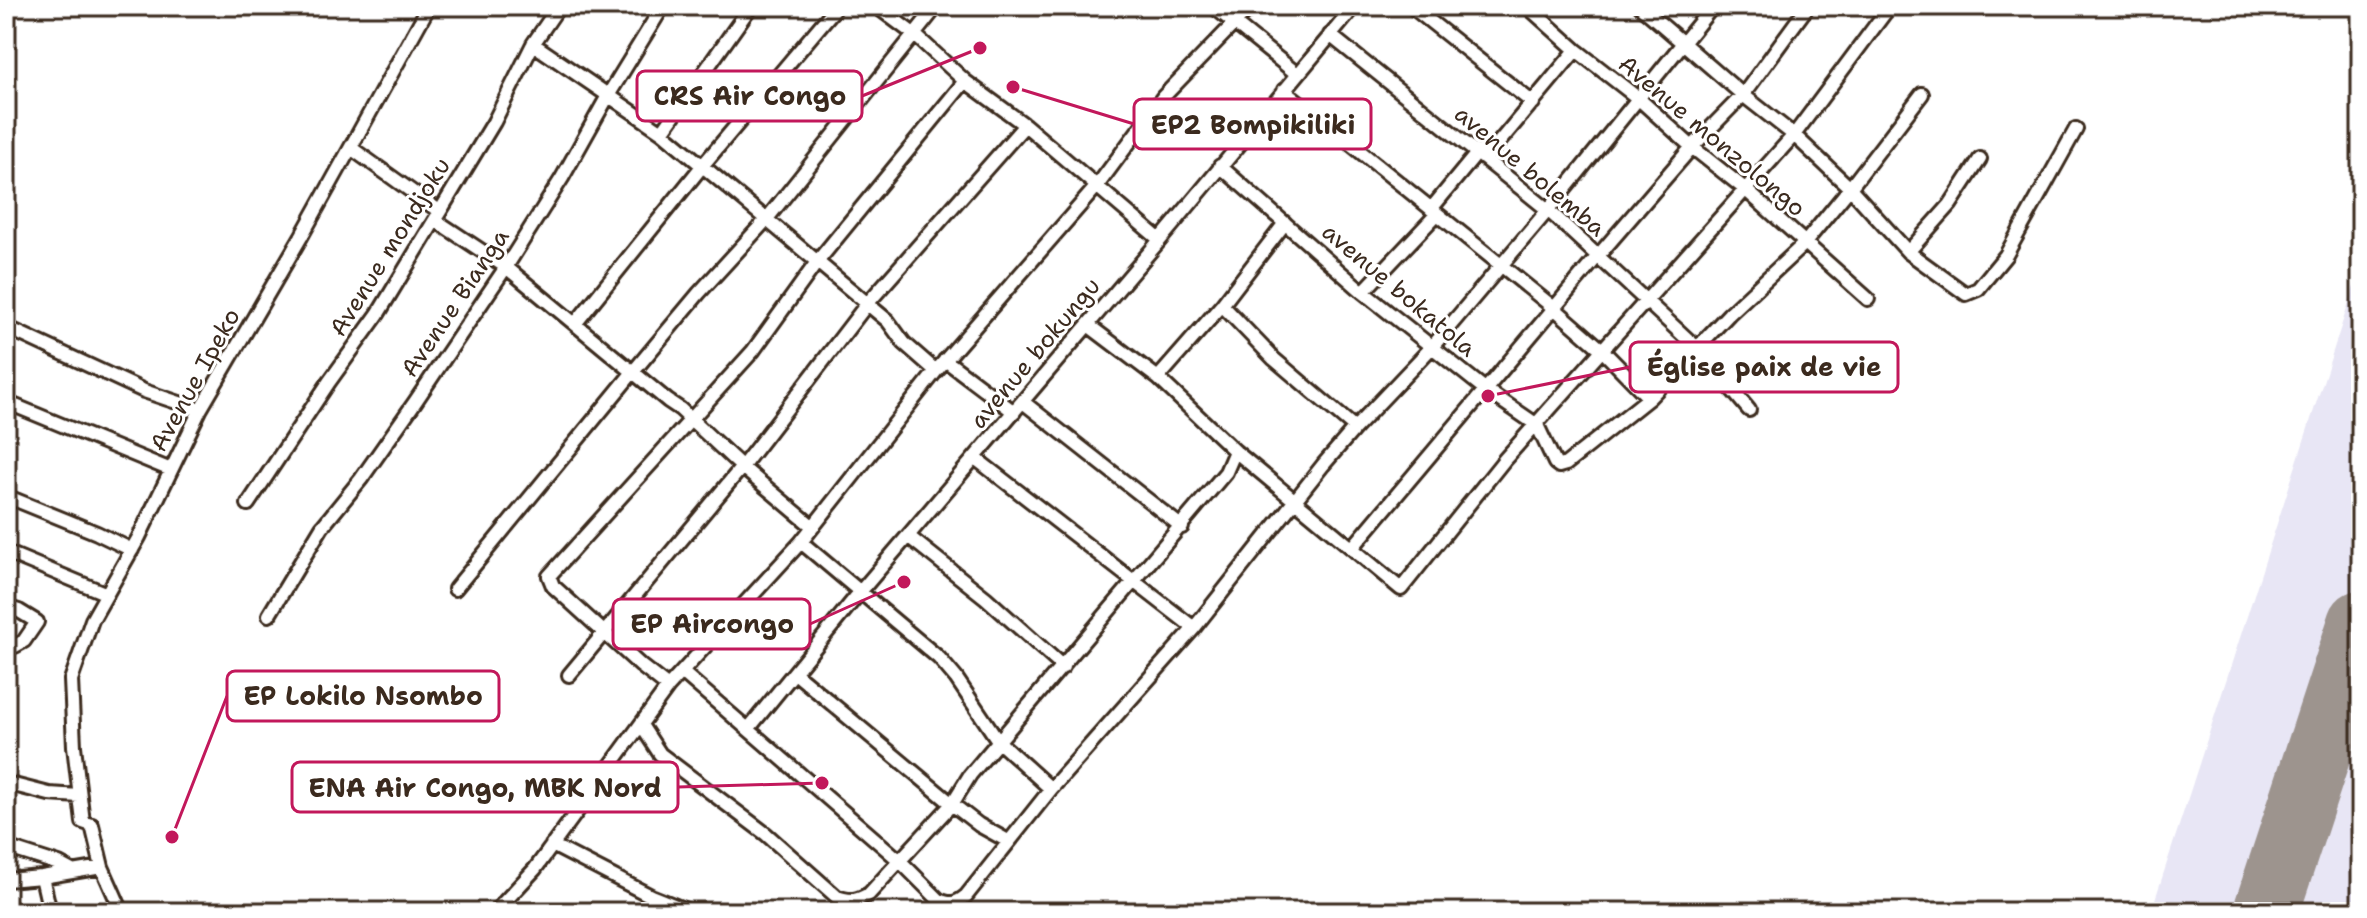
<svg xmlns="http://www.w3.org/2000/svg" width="2367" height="918" viewBox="0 0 2367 918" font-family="'Shantell Sans',sans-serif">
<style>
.built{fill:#e8e6f5}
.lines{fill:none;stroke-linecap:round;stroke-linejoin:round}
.runway{stroke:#9d948e;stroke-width:66}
.minor-casing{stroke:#3b2a1e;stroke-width:18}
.minor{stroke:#fff;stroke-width:12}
.labels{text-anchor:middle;stroke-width:6;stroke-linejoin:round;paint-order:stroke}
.street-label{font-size:24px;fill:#3b2a1e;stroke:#fff}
.leader{fill:none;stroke:#c2185b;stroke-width:3}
.callout-dot{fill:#c2185b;stroke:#fff;stroke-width:3}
.callout{fill:#fff;stroke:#c2185b;stroke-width:3}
.callout-label{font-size:26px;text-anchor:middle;font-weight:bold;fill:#3b2a1e}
</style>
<rect width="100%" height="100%" fill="#fff"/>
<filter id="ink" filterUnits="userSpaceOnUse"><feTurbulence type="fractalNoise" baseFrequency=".0125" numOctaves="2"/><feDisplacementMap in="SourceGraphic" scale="16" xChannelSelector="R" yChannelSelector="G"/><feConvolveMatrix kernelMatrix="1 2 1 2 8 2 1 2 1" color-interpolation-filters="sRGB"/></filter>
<g filter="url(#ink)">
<!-- built -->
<path class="built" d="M2361 265V912H2151Z"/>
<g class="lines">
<!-- runway -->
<path class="runway" d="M2266 912 2361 623"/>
<defs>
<path id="minor" d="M876 6 915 35 965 81 1025 125 1160 240
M1213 6 1297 74
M1411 6 1533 103
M1527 6 1576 50 1639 99 1692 147 1746 190 1868 299
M1640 6 1743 95 1794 135 1850 188 1908 252
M1330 35 1548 210 1697 348 1729 314 1804 244 1850 188 1922 94
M533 44 662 132 888 321 904 343 936 371
M1284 90 1554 308 1602 350 1649 398
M662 132 751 6
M351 148 439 211
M1980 159 1950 205 1908 252 1966 294 1978 289 2006 255 2076 129
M1220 166 1363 292 1486 390 1537 425 1555 463 1559 466 1566 464 1649 398 1697 348 1749 410
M1431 209 1478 152 1490 153 1576 50
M435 220 506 267 668 401 680 409 742 467 812 526
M1363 292 1437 214
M1222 305 1274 359 1355 428
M575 324 703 165 837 6
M1088 325 1158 378 1235 451 1401 589 1505 459 1794 135 1890 6
M6 327 144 391 200 410
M945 360 1014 412
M1158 378 1222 305 1285 223
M6 402 171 470
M1023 402 1182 527
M975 458 1194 628
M6 496 97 533 132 550
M248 504 329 382 378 314 494 122 533 44 559 6
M908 536 986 598 1063 667
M801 542 939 658 956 678 999 742 1051 789
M1353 547 1597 257 1692 147 1743 95 1808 6
M6 552 107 594
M455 589 633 372 699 293 766 220 937 6
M6 607 19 611 37 622 24 641 15 646 6 645
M269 615 322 527 361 479 415 402 506 267 562 178 609 94 663 6
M682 672 899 860 939 900C951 905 956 904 966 896L1051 789 1194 628 1323 465 1355 428 1432 347 1548 210 1713 6
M795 673 952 804 979 825 1008 841
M569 675 742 467 867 304 1025 125
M668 687 641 666 553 586 549 576 753 351 817 262 965 81
M641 725 660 754 766 834 837 897C851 902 856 901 869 894L952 804 970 775 1226 472 1235 451
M749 728 860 592 1160 240 1355 6
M6 783 49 794 79 796
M552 845 651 896 691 912
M6 847 59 864 72 871
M42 877 50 912
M6 880 42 877 102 867
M122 912 102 867 92 825 83 822 74 746 71 680 92 620 139 537 200 410 301 237 429 6
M495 912 535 869 668 687 801 542 936 371 1097 186 1163 97 1251 6"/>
</defs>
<!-- minor casing -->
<use href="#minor" class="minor-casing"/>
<!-- minor -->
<use href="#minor" class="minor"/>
</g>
</g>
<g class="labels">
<!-- street labels -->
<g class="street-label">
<text transform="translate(1712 136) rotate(40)" y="8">Avenue monzolongo</text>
<text transform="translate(1530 171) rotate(40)" y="8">avenue bolemba</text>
<text transform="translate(390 247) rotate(-58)" y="8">Avenue mondjoku</text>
<text transform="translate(1399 290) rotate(40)" y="8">avenue bokatola</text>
<text transform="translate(455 303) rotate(-56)" y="8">Avenue Bianga</text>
<text transform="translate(1035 353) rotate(-50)" y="8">avenue bokungu</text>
<text transform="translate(195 380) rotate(-61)" y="8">Avenue Ipeko</text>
</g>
</g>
<!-- callouts -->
<path class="leader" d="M980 48L862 96M1013 87L1134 124M1488 396L1630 367M904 582L810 624M172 837L227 696M822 783L678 787"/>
<g class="callout-dot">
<circle cx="980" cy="48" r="8"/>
<circle cx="1013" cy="87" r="8"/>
<circle cx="1488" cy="396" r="8"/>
<circle cx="904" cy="582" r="8"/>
<circle cx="172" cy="837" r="8"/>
<circle cx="822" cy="783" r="8"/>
</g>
<g class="callout">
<rect x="637" y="71" width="225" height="50" rx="8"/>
<rect x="1134" y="99" width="237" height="50" rx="8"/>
<rect x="1630" y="342" width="268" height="50" rx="8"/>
<rect x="613" y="599" width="197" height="50" rx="8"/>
<rect x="227" y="671" width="272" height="50" rx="8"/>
<rect x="292" y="762" width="386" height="50" rx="8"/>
</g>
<g class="callout-label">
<text x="750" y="105">CRS Air Congo</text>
<text x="1253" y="134">EP2 Bompikiliki</text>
<text x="1764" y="376">Église paix de vie</text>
<text x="712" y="633">EP Aircongo</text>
<text x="363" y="705">EP Lokilo Nsombo</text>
<text x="485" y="797">ENA Air Congo, MBK Nord</text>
</g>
<!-- margin -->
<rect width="2367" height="918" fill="none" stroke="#fff" stroke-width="32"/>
<rect x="16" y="16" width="2335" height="886" fill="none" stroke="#3b2a1e" stroke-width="3" filter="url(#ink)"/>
</svg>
